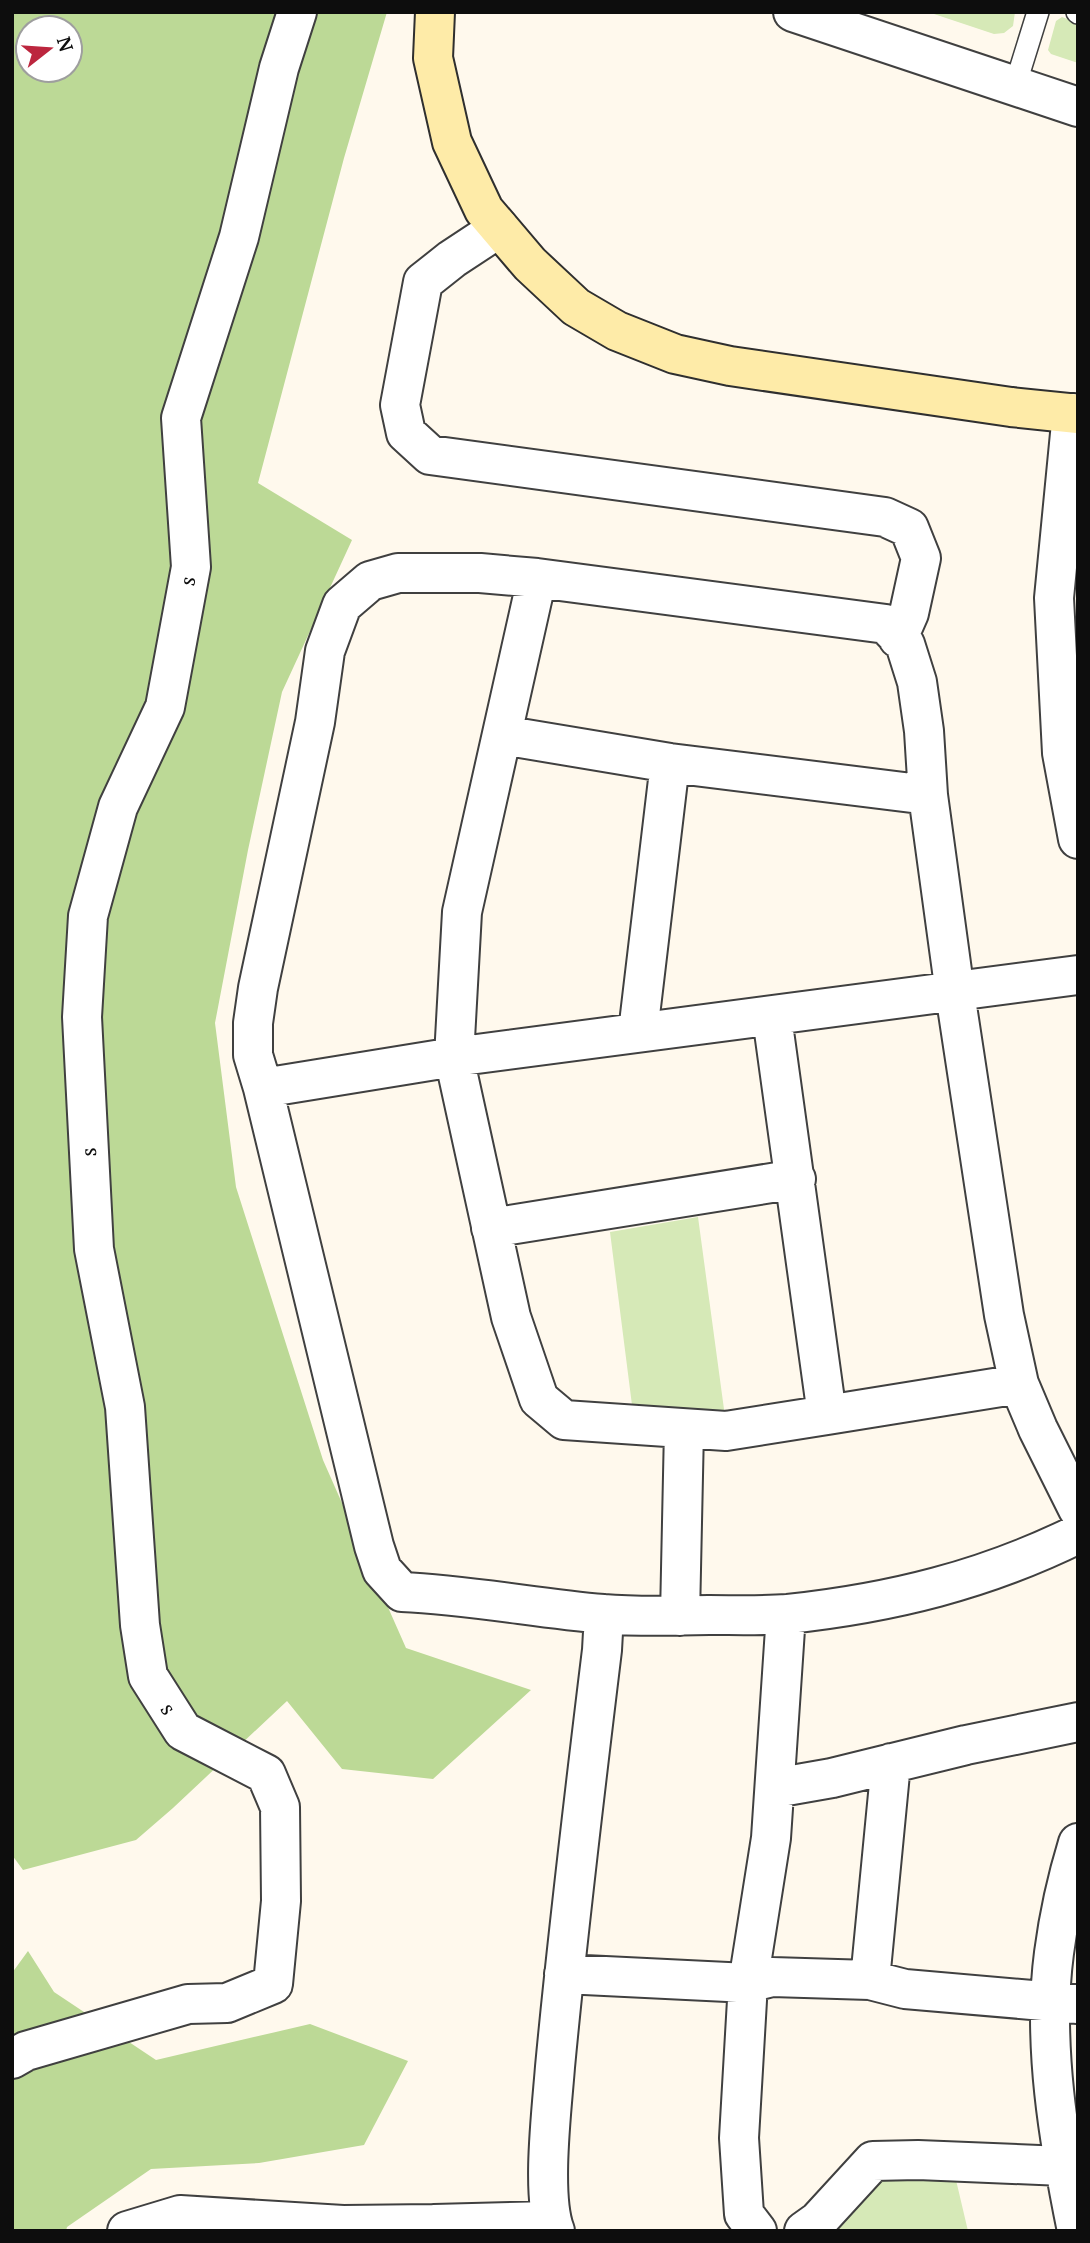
<svg xmlns="http://www.w3.org/2000/svg" width="1090" height="2243" viewBox="0 0 1090 2243" font-family="'PT Serif',serif">
<style>
.green{fill:#d6e9b7}
.forest{fill:#bcd996;fill-rule:evenodd}
.lines{fill:none;stroke-linecap:round;stroke-linejoin:round}
.lane-casing{stroke:#404040;stroke-width:24}
.street-casing{stroke:#404040;stroke-width:42}
.secondary-casing{stroke:#2f2f2f;stroke-width:42}
.lane{stroke:#fff;stroke-width:21}
.street{stroke:#fff;stroke-width:38}
.secondary{stroke:#feeba8;stroke-width:38}
.labels{text-anchor:middle;stroke-width:7;stroke-linejoin:round;paint-order:stroke}
.street-label{font-size:21px;fill:#0d0d0d;stroke:#fff}
</style>
<rect width="100%" height="100%" fill="#fff9ed"/>
<!-- green -->
<path class="green" d="M928 12H1015L1013 26 1004 33 994 34Z
M1062 17 1078 23V63L1051 54 1048 50 1056 21Z
M698 1217 726 1424 633 1413 610 1232Z
M877 2178 956 2180 968 2231H825Z"/>
<!-- forest -->
<path class="forest" d="M12 12H387L344 158 258 483 352 540 282 692 248 850 215 1023 236 1187 323 1460 406 1648 531 1690 433 1779 342 1769 287 1701 173 1808 136 1840 23 1870 12 1855ZM28 28H70V70H28Z
M28 1951 54 1992 156 2060 310 2024 408 2061 364 2145 259 2163 151 2169 67 2227 66 2231H12V1973Z"/>
<g class="lines">
<defs>
<path id="lane" d="M1077 12 1078 13
M1015 86 1038 12"/>
<path id="street" d="M793 12 1078 107
M499 228 452 259 423 282 400 405 406 433 430 455 885 517 909 528 921 558 909 613 898 638
M1072 413 1054 598 1062 753 1078 839
M537 578 462 912 454 1057 511 1317 539 1399 564 1420 726 1431 827 1415
M502 735 670 763 928 795
M1078 975 454 1057 263 1088 374 1546 382 1570 402 1592C469 1595 536 1608 603 1614 637 1617 674 1616 709 1615 735 1615 762 1616 788 1614 891 1603 985 1580 1078 1534
M772 1017 827 1415 1019 1384
M638 1032 670 763
M263 1088 253 1055V1023L258 988 315 722 325 651 342 605 370 581 398 573H480L537 578 886 624 905 644 917 682 924 731 928 795 955 993 1004 1315 1019 1384 1038 1429 1078 1509
M491 1228 796 1179
M680 1616 684 1429
M775 1788 832 1778 966 1745 1078 1722
M564 1974 748 1983 772 1977 870 1980 905 1989 1078 2004
M870 1980 891 1763
M12 2059 26 2051 188 2004 227 2003 273 1984 281 1901 280 1807 266 1774 183 1731 148 1676 140 1625 125 1407 94 1249 82 1017 88 916 118 807 165 707 191 567 181 418 239 237 279 68 297 12
M127 2231 180 2215 343 2225 434 2224
M435 2231 434 2224 551 2221
M555 2231C541 2195 552 2107 555 2067 568 1928 585 1789 602 1650L604 1614
M757 2231 744 2214 739 2138 748 1983 771 1838 786 1614
M804 2231 818 2221 873 2161 918 2160 1063 2166
M1077 2231C1059 2143 1042 2043 1054 1953 1059 1915 1067 1879 1078 1843"/>
<path id="secondary" d="M435 12 433 58 452 142 484 210 530 264 576 307 617 331 675 354 730 366 1011 407 1078 414"/>
</defs>
<!-- lane casing -->
<use href="#lane" class="lane-casing"/>
<!-- street casing -->
<use href="#street" class="street-casing"/>
<!-- secondary casing -->
<use href="#secondary" class="secondary-casing"/>
<!-- lane -->
<use href="#lane" class="lane"/>
<!-- street -->
<use href="#street" class="street"/>
<!-- secondary -->
<use href="#secondary" class="secondary"/>
</g>
<g class="labels">
<!-- street labels -->
<g class="street-label">
<text transform="translate(188 581) rotate(-80)" y="7">s</text>
<text transform="translate(89 1152) rotate(-93)" y="7">s</text>
<text transform="translate(168 1709) rotate(57)" y="7">s</text>
</g>
</g>
<!-- border -->
<rect width="1090" height="2243" fill="none" stroke="#0d0d0d" stroke-width="28"/>
<!-- north arrow -->
<g transform="translate(49 49) rotate(73)"><circle r="33" fill="#ffffff" stroke="#9e9e9e" stroke-width="2"/>
<path d="M0-5L12 26L0 18L-12 26Z" fill="#bc263e"/>
<text y="-10" font-size="19" font-weight="bold" text-anchor="middle" fill="#0d0d0d">N</text>
</g>
</svg>
